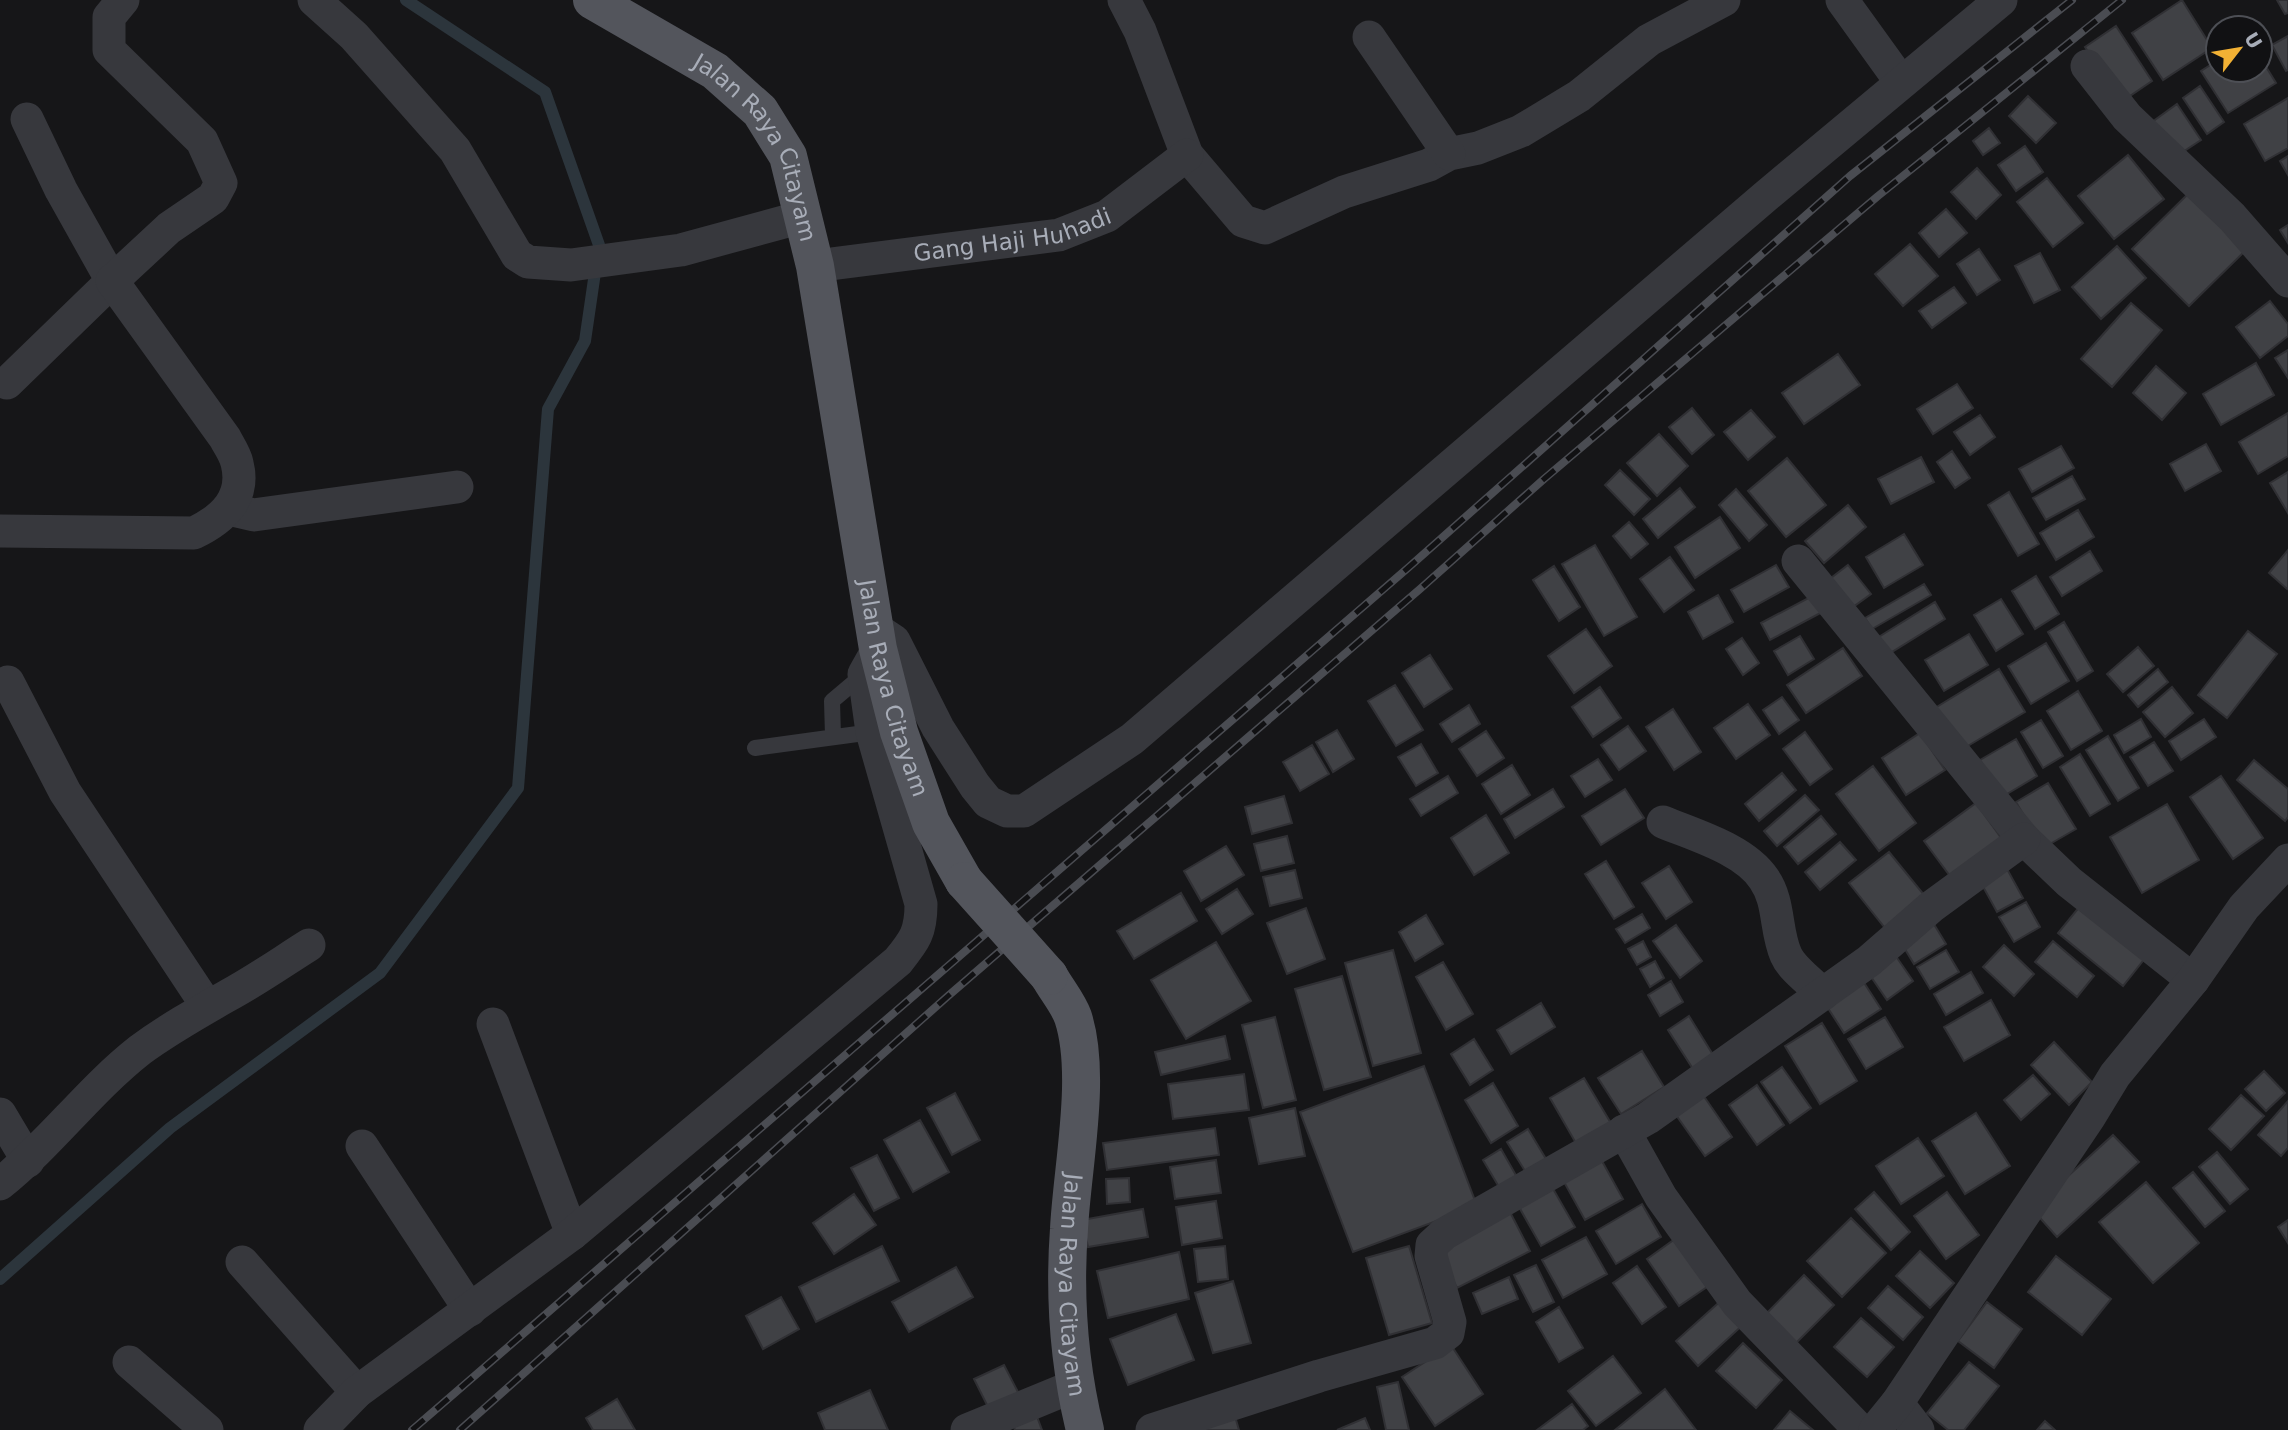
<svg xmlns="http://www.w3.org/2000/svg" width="2288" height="1430" viewBox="0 0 2288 1430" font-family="'DejaVu Sans',sans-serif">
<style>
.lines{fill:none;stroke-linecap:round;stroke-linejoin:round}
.stream{stroke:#2c353c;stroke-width:12}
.building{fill:#404145;stroke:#303034;stroke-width:2}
.lane{stroke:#37383d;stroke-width:16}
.street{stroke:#37383d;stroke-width:33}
.primary{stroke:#53555c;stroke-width:38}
.rail-casing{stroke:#4a4c52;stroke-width:8}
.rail{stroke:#111113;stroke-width:5;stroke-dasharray:16;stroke-linecap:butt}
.primary-bridge{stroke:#53555c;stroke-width:38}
.labels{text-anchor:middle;stroke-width:7;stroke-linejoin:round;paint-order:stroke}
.street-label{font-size:23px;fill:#a8adb8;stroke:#111113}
</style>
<rect width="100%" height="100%" fill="#161618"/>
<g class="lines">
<!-- stream -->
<path class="stream" d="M0 1279 170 1128 380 973 518 788 548 409 585 341 599 245 545 92 406 0"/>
</g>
<!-- building -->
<path class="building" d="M2182 0 2212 48 2163 80 2132 33Z
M2277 0H2288V13L2285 14Z
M2116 26 2152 81 2121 102 2085 47Z
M2288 36V70L2286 71 2272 45Z
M2260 57 2276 83 2228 113 2201 71 2218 60V70H2260Z
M2200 86 2224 122 2207 134 2183 98Z
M2028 96 2056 123 2036 143 2009 116Z
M2288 98V148L2265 161 2244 124Z
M2177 104 2201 140 2175 157 2152 122Z
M1989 128 2000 143 1983 155 1973 141Z
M2025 146 2043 172 2016 191 1998 165Z
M2128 155 2164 199 2114 239 2078 196Z
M2288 156V175L2280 161Z
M1977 168 2001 195 1976 219 1951 192Z
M2047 178 2083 223 2053 247 2017 202Z
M2189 193 2246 250 2189 306 2132 249Z
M1946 209 1967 233 1939 257 1919 233Z
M2288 225V243L2280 230Z
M1910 244 1938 276 1903 306 1875 274Z
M2117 246 2146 278 2101 319 2072 287Z
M1979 249 2000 280 1977 295 1957 264Z
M2040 253 2060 290 2034 303 2015 266Z
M1954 287 1966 303 1932 328 1919 311Z
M2270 301 2288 324V336L2260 358 2236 327Z
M2131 303 2162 330 2112 387 2081 359Z
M2288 350V378L2275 358Z
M1838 354 1860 385 1804 424 1782 393Z
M2256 363 2274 395 2221 425 2203 394Z
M2156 366 2186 393 2162 420 2133 393Z
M1957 384 1973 408 1933 434 1917 409Z
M1692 408 1714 435 1692 454 1669 427Z
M1751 410 1775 437 1748 460 1724 432Z
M2288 413V456L2258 474 2239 442Z
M1980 415 1995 437 1970 455 1954 432Z
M1659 434 1688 466 1657 496 1627 463Z
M2206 444 2221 471 2185 491 2170 464Z
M2061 446 2074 468 2032 492 2019 469Z
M1952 451 1970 478 1955 488 1937 462Z
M1921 457 1934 482 1891 504 1878 479Z
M1787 458 1826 505 1786 537 1748 491Z
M1620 470 1650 499 1634 515 1605 485Z
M2288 472V513L2270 483Z
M2072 476 2085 499 2046 520 2033 498Z
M1680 488 1695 507 1658 538 1643 519Z
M1736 489 1767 525 1749 541 1719 505Z
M2009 492 2039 544 2018 556 1988 505Z
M1848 505 1866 527 1824 563 1805 541Z
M2078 510 2094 537 2056 560 2040 533Z
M1720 517 1740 548 1695 578 1675 547Z
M1629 522 1648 544 1631 558 1613 536Z
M1904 534 1923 565 1884 588 1866 557Z
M1595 545 1637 617 1604 636 1562 564Z
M2288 550V587L2287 589 2269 573Z
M2090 551 2102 571 2062 596 2050 577Z
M1670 557 1694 590 1664 612 1640 579Z
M1776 565 1789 587 1744 612 1731 590Z
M1848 565 1871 594 1853 607 1831 578Z
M1554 566 1580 607 1559 621 1533 580Z
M2036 576 2059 614 2035 629 2012 591Z
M1924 584 1931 595 1872 629 1865 618Z
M1816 594 1826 610 1770 640 1761 623Z
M1718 595 1733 622 1703 639 1688 612Z
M2001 599 2023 634 1996 651 1974 615Z
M1935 602 1945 619 1887 655 1877 638Z
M2064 622 2093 671 2077 681 2048 632Z
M1586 629 1612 666 1574 693 1548 656Z
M2248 631 2277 654 2227 718 2198 695Z
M1969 634 1988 665 1944 691 1925 660Z
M1800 636 1814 659 1788 675 1774 651Z
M1742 638 1759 663 1743 675 1726 649Z
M2046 643 2069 681 2031 704 2008 666Z
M2138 647 2154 666 2123 692 2107 674Z
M1843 648 1862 676 1806 713 1787 685Z
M1430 655 1452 689 1424 707 1402 673Z
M1999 669 2025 712 1961 750 1935 708Z
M2158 669 2168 682 2138 707 2128 695Z
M1395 685 1423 730 1396 746 1368 701Z
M1600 687 1621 718 1593 737 1572 707Z
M2172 687 2193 713 2165 737 2143 712Z
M2078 691 2102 731 2071 750 2047 711Z
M1782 697 1799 720 1779 734 1763 710Z
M1748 704 1770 735 1736 759 1714 728Z
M1469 705 1480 724 1452 742 1440 724Z
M1673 709 1701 752 1674 770 1646 727Z
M2141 719 2151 737 2124 753 2114 735Z
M2204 719 2216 737 2181 760 2169 741Z
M2041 720 2063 756 2043 768 2021 732Z
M1628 726 1646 751 1619 770 1601 745Z
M1337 730 1354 759 1333 772 1316 742Z
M1486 731 1504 758 1477 776 1459 749Z
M1805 732 1832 769 1810 785 1783 749Z
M1920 733 1945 770 1906 795 1882 758Z
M2108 736 2139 788 2118 801 2086 750Z
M2016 739 2037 776 2002 797 1980 760Z
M2154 742 2173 771 2148 786 2130 757Z
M1421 744 1438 773 1416 786 1398 757Z
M1312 745 1329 774 1300 791 1283 762Z
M2080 754 2110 804 2090 816 2060 767Z
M1598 759 1612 780 1585 797 1571 776Z
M2254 760 2288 789V817L2285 821 2237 780Z
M1512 765 1530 795 1501 814 1482 784Z
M1873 766 1916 823 1879 851 1836 794Z
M1782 773 1796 790 1759 821 1745 804Z
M1448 776 1458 793 1421 816 1410 799Z
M2221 776 2263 838 2233 859 2190 797Z
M2048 783 2076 829 2043 848 2016 802Z
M1553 789 1564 807 1515 838 1504 819Z
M1625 789 1644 818 1601 845 1582 816Z
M1805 795 1819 810 1777 846 1764 831Z
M1284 796 1292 823 1252 834 1245 807Z
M1976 803 2004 842 1953 880 1924 841Z
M2167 804 2199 860 2142 893 2110 837Z
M1486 815 1509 853 1474 875 1451 838Z
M1821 816 1836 834 1798 864 1784 847Z
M1287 836 1294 863 1261 871 1254 844Z
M1840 842 1856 860 1820 890 1805 872Z
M1226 846 1244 875 1201 901 1184 871Z
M1889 852 1925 896 1885 928 1849 883Z
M1606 861 1634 907 1614 919 1585 874Z
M1669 866 1692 902 1666 919 1642 883Z
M2007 869 2023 898 1997 912 1981 883Z
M1295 870 1302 898 1270 906 1263 877Z
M1237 889 1253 914 1222 934 1206 909Z
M1181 893 1197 921 1134 959 1117 931Z
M2085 900 2150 952 2123 986 2058 933Z
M2026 902 2040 927 2014 942 1999 917Z
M1306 908 1325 959 1287 974 1267 923Z
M1642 914 1650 928 1625 943 1616 929Z
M1426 915 1443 944 1415 961 1399 932Z
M1932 921 1946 944 1914 964 1900 941Z
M1676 925 1702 961 1680 978 1653 941Z
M1643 941 1651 957 1637 965 1628 949Z
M2053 941 2094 976 2077 997 2035 962Z
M1216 942 1251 1001 1186 1039 1151 980Z
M2004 945 2034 974 2014 996 1983 967Z
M1393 950 1421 1053 1373 1066 1345 963Z
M1946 950 1959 972 1930 989 1917 967Z
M1893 952 1913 981 1887 1000 1867 971Z
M1655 961 1664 978 1650 987 1640 969Z
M1443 962 1473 1014 1446 1030 1416 977Z
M1971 972 1983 993 1946 1015 1934 994Z
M1342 976 1371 1077 1324 1090 1295 989Z
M1861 978 1881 1009 1844 1033 1824 1002Z
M1671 981 1683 1002 1660 1016 1648 995Z
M1991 1000 2010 1035 1964 1061 1944 1027Z
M1541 1003 1555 1027 1511 1054 1497 1030Z
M1689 1016 1715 1058 1695 1072 1668 1030Z
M1275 1017 1296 1100 1263 1108 1242 1025Z
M1885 1017 1903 1047 1866 1069 1848 1039Z
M1822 1023 1857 1081 1820 1104 1785 1046Z
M1225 1036 1230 1059 1161 1075 1155 1052Z
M1474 1039 1493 1070 1470 1085 1451 1054Z
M2054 1042 2092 1082 2069 1105 2031 1065Z
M1642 1051 1664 1087 1621 1114 1598 1078Z
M1424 1066 1477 1206 1353 1252 1300 1112Z
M1782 1067 1811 1108 1790 1123 1761 1082Z
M2264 1071 2285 1093 2266 1111 2245 1089Z
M1244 1074 1249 1110 1173 1119 1168 1084Z
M2033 1075 2050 1094 2021 1120 2004 1100Z
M1584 1078 1612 1125 1577 1145 1550 1098Z
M1493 1083 1518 1126 1491 1143 1465 1100Z
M1757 1085 1784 1125 1757 1145 1729 1105Z
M955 1093 980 1140 952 1155 927 1108Z
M1703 1095 1732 1137 1705 1156 1676 1115Z
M2241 1095 2264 1116 2231 1150 2209 1129Z
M2288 1101V1148L2281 1156 2258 1135Z
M1295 1108 1305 1156 1259 1164 1249 1118Z
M1976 1113 2010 1166 1965 1194 1932 1141Z
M920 1120 949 1172 913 1192 884 1140Z
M1215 1128 1219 1155 1107 1170 1103 1143Z
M1528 1129 1546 1159 1525 1171 1507 1142Z
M2113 1135 2139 1162 2057 1237 2032 1209Z
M1918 1138 1944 1176 1901 1204 1876 1166Z
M1501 1149 1517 1177 1499 1187 1483 1160Z
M2217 1152 2248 1189 2230 1204 2199 1167Z
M877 1155 899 1198 874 1211 851 1168Z
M1216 1160 1221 1193 1175 1199 1170 1167Z
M1602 1161 1623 1199 1585 1220 1564 1182Z
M2193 1172 2225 1211 2205 1227 2173 1188Z
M1129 1178 1130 1202 1107 1204 1106 1179Z
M2146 1182 2199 1243 2153 1283 2099 1222Z
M1552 1187 1575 1227 1541 1246 1519 1207Z
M1874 1192 1910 1232 1891 1250 1855 1209Z
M1947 1192 1979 1235 1946 1259 1914 1216Z
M854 1194 876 1225 834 1254 813 1223Z
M1216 1201 1222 1238 1182 1245 1176 1207Z
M1642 1204 1661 1237 1616 1264 1596 1231Z
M1143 1209 1148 1237 1088 1247 1082 1220Z
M1510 1212 1530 1251 1457 1288 1437 1249Z
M1851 1218 1886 1253 1842 1297 1807 1261Z
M2288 1220V1243L2278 1227Z
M1586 1237 1607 1274 1563 1298 1542 1260Z
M1675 1239 1707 1287 1679 1306 1647 1259Z
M882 1246 899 1281 816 1322 799 1287Z
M1225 1246 1228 1279 1198 1282 1194 1249Z
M1409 1246 1432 1323 1389 1335 1366 1258Z
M1920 1251 1954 1283 1930 1308 1896 1276Z
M1179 1252 1189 1299 1108 1318 1097 1271Z
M2056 1256 2111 1299 2082 1335 2028 1292Z
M1536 1265 1554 1302 1533 1312 1514 1275Z
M1637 1266 1666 1307 1642 1324 1613 1283Z
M956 1267 973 1297 909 1332 892 1302Z
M1804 1275 1834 1305 1793 1346 1763 1317Z
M1509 1277 1518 1299 1482 1314 1473 1293Z
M1233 1281 1251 1343 1213 1353 1195 1293Z
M1888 1286 1923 1317 1903 1340 1868 1308Z
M781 1297 799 1329 763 1349 746 1316Z
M1724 1298 1746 1322 1698 1366 1676 1341Z
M1987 1302 2022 1329 1994 1368 1958 1341Z
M1559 1307 1583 1348 1559 1362 1536 1322Z
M1176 1314 1194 1360 1128 1385 1110 1339Z
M1861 1318 1894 1347 1867 1377 1834 1347Z
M1743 1343 1782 1380 1756 1408 1716 1371Z
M1451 1345 1483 1394 1435 1426 1402 1377Z
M1613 1356 1641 1393 1596 1426 1568 1391Z
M1969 1362 1999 1386 1964 1430H1948L1927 1413Z
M1004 1365 1019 1394 989 1409 974 1379Z
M1398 1382 1409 1430H1386L1377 1387Z
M1665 1389 1696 1430H1615Z
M870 1390 888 1430H825L818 1413Z
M617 1399 635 1430H593L586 1418Z
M1572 1404 1588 1426 1583 1430H1537Z
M1790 1411 1813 1430H1774Z
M1234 1413 1239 1430H1177Z
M1036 1414 1042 1430H1015L1012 1422Z
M1365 1418 1370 1430H1337Z
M2045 1421 2055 1430H2037Z"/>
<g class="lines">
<!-- lane -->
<path class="lane" d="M833 736 832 701 864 674
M755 748 872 732"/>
<!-- street -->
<g class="street">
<path d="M314 0 354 36 455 150 517 255 528 262 571 265 681 250 802 217"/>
<path d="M1124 0 1140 31 1187 155 1243 221 1265 228 1344 192 1429 165 1449 154 1478 148 1521 131 1579 96 1649 40 1724 0"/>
<path d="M1842 0 1901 82"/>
<path d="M1369 37 1449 154"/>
<path d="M2087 66 2127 117 2232 217 2288 281"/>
<path id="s1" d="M815 266 1059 235 1107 216 1187 155"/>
<path d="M7 383 112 281 61 190 27 119"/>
<path d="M228 509 254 515 457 487"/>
<path d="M0 531 194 533C223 519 246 498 237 463 235 454 229 446 225 438L112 281 169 228 213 198 221 183 202 141 109 50V17L123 0"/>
<path d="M1798 561 2024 839 2069 882 2193 980"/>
<path d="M873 627 894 641 938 728 975 786 988 802 1007 811H1024L1132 739 1766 196 2001 0"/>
<path d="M8 682 65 792 207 1006"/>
<path d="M1663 822C1694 835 1744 849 1764 879 1780 902 1775 930 1786 955 1792 969 1812 983 1823 994"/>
<path d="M493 1024 572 1234"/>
<path d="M0 1114 28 1161"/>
<path d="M1624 1131 1661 1197 1737 1303 1860 1430"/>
<path d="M362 1146 470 1310"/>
<path d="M0 1184C51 1143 89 1090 140 1050 167 1030 197 1013 227 996 255 981 282 962 309 945"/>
<path d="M242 1262 357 1392"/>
<path d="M129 1362 207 1430"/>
<path d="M1897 1403 1918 1430"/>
<path d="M320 1430 357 1392 572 1234 898 961C915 940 921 932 921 904L872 732 864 674 878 649"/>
<path d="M967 1430 1074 1386"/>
<path d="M1152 1430 1319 1376 1435 1343 1448 1333 1450 1322 1431 1256 1432 1245 1444 1234 1648 1118 1869 961 1931 907 2024 839"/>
<path d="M1875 1430 1897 1403 2090 1116 2115 1075 2193 980 2244 907 2288 860"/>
</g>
<!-- primary -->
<g class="primary">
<path id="s2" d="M592 0 715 71 760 111 788 156 815 266 878 649 899 732 931 823 964 881"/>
<path id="s3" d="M1049 976C1056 989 1068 1003 1073 1017 1092 1075 1072 1168 1069 1229 1064 1297 1069 1364 1085 1430"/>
</g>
<defs>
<path id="rail" d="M412 1430 1409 567 1850 176 2072 0
M460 1430 948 996 1420 589 1544 479 1878 196 2122 0"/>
</defs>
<!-- rail casing -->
<use href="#rail" class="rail-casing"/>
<!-- rail -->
<use href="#rail" class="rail"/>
<!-- primary-bridge -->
<path class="primary-bridge" d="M964 881 1049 976"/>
</g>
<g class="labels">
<!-- street labels -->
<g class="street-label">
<text dy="8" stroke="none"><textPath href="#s2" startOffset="231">Jalan Raya Citayam</textPath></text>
<text dy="8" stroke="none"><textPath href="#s1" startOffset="200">Gang Haji Huhadi</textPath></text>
<text dy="8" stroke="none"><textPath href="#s2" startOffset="798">Jalan Raya Citayam</textPath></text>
<text dy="8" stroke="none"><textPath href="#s3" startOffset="317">Jalan Raya Citayam</textPath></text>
</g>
</g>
<!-- north arrow -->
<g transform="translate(2239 49) rotate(59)"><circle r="33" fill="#111113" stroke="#4d4f55" stroke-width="2"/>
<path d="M0-5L12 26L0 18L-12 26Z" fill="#f2b134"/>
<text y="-10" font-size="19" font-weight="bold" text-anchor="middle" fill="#a8adb8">U</text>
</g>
</svg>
